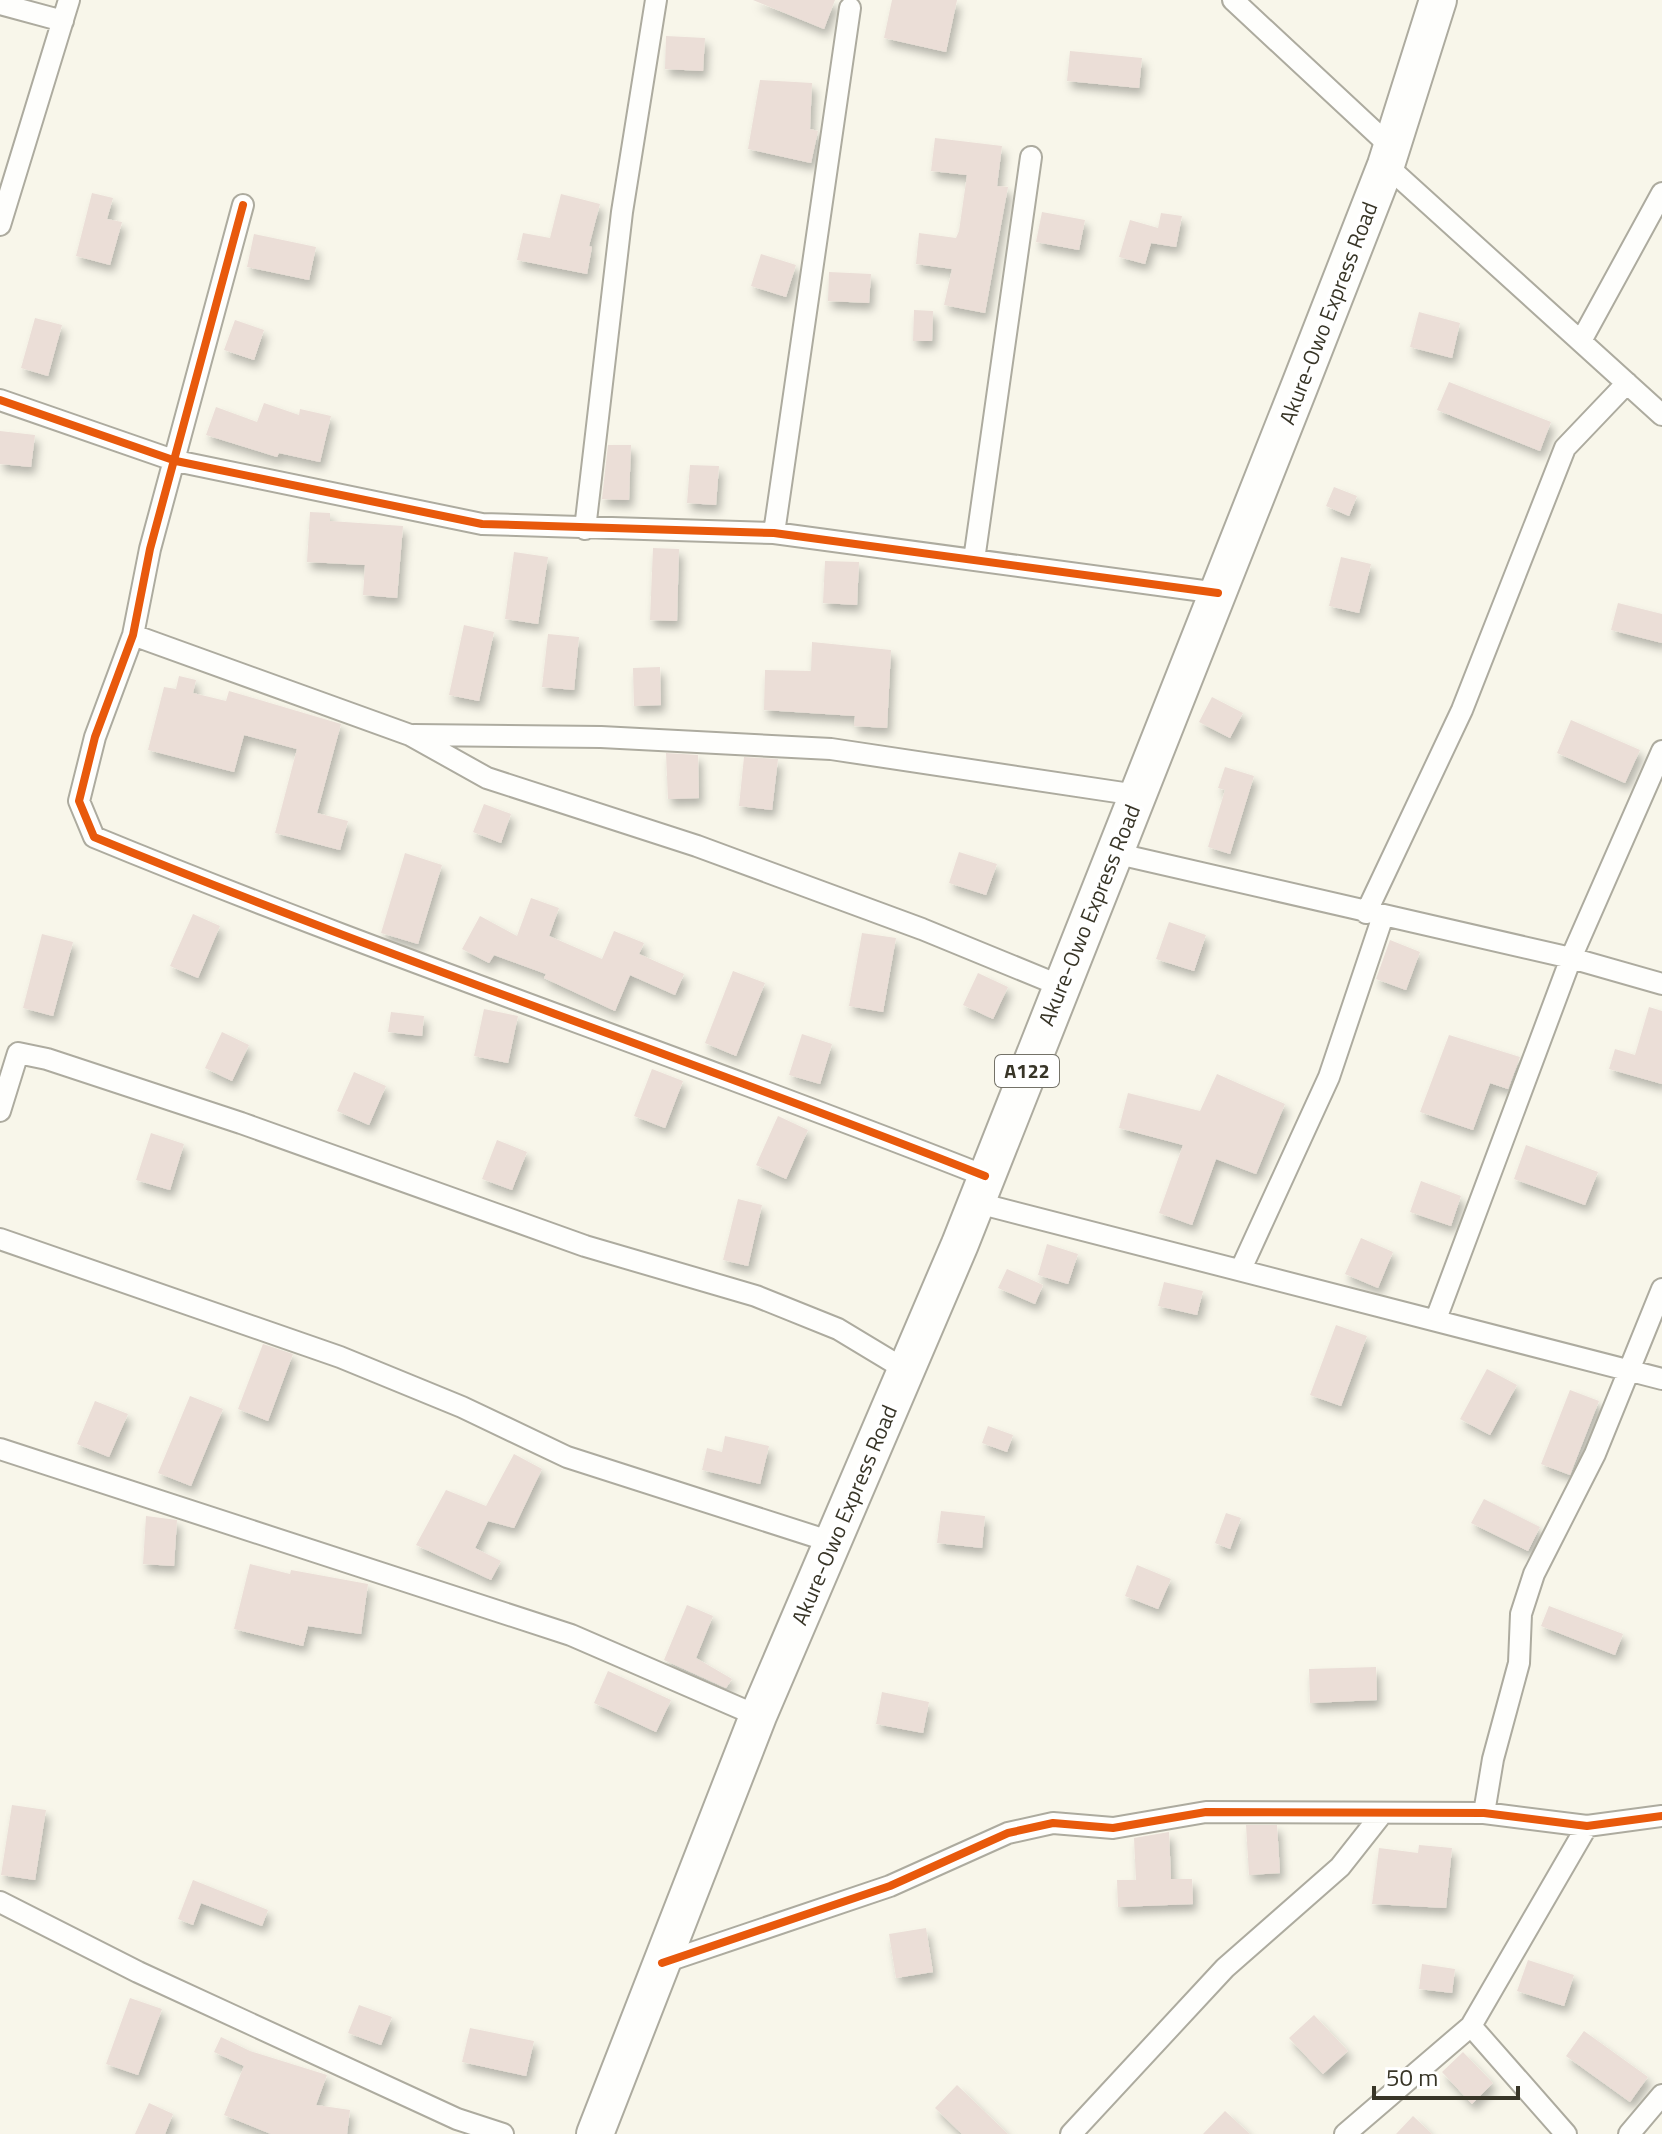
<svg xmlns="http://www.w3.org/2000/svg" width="1662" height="2134" viewBox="0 0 1662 2134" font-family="'Titillium Web',sans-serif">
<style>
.building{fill:#ebded7;filter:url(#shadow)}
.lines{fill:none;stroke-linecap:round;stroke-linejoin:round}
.street-casing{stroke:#adab9f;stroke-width:24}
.highway-casing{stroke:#adab9f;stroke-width:40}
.street{stroke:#fefefc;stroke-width:20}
.highway{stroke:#fefefc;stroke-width:36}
.cycleway-casing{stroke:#fff;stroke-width:13}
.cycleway{stroke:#e8590c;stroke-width:8}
.labels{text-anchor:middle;stroke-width:8;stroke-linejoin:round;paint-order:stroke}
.shield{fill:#fff;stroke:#747268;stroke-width:2}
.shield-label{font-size:20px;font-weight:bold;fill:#383527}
.street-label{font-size:22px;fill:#383527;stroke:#fff}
</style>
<defs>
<filter id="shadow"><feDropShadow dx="4" dy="7" stdDeviation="4" flood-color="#0004"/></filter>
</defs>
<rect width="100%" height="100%" fill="#f8f6ea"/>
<!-- building -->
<path class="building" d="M753 0H835L824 29Z
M892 0H957L946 52 884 38Z
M666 36 705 38 703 71 665 69Z
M1070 51 1142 58 1139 88 1067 81Z
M760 80 812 83 810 129 818 131 811 163 748 149Z
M935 138 1002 146 997 186 1008 187 985 313 944 305 952 269 916 264 919 233 956 238 959 231 967 175 931 171Z
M92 193 113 198 107 219 122 222 110 265 76 256Z
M561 194 600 204 589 246 592 247 587 274 517 260 523 233 550 238Z
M1042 212 1085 220 1079 250 1036 242Z
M1161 213 1182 216 1176 247 1151 243 1145 264 1119 257 1130 220 1158 228Z
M254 234 316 247 309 280 247 267Z
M761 254 796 265 786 297 751 286Z
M829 272 871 274 869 303 828 301Z
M914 310 933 311 932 341H913Z
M1419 312 1460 323 1452 358 1410 347Z
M35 318 62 325 48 376 21 368Z
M235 320 264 330 254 360 224 350Z
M1449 382 1551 422 1540 451 1437 410Z
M264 403 299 415 300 409 331 416 320 462 279 453 277 457 206 435 216 407 257 422Z
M0 431 35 435 31 467 0 464Z
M608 445H631L629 500 602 499Z
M690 465 719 466 716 505 687 503Z
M1334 487 1357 496 1349 516 1326 506Z
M310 512 330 513V521L403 526 397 598 363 595 365 565 307 562Z
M653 548 679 549 677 621 650 620Z
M514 552 548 557 538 624 505 619Z
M1341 557 1371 564 1359 613 1329 606Z
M825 561 859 562 857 605 823 603Z
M1618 603 1662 614V643L1611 630Z
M464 625 494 632 479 701 449 695Z
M548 634 579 637 574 690 542 687Z
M812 642 891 650 887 728 854 726 855 716 764 710 765 670 811 671Z
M660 667 661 705 634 706 633 668Z
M179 676 196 680 193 693 226 701 229 691 341 724 317 813 348 821 340 850 275 833 297 749 244 735 234 772 148 750 164 687 176 689Z
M1212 697 1243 713 1230 738 1199 722Z
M1571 720 1640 750 1625 783 1557 753Z
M666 753 698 755 699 798 668 799Z
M744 757 778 759 772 810 739 806Z
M1225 767 1254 776 1230 854 1208 847 1225 790 1218 788Z
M484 804 511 814 501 843 473 832Z
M959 852 997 864 986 895 949 883Z
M405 853 442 865 418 944 381 933Z
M531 898 559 908 549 936 602 959 614 931 644 943 639 954 684 974 675 995 630 975 615 1011 544 978 546 974 494 955 489 963 462 949 480 916 517 936Z
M193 914 220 926 198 978 170 966Z
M1169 922 1206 935 1194 971 1156 959Z
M862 933 896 938 883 1012 849 1006Z
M42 934 73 942 53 1016 23 1008Z
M1390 940 1420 952 1406 990 1376 979Z
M733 971 765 983 736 1056 705 1043Z
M978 973 1008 987 993 1019 963 1005Z
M1649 1007 1662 1011V1084L1609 1069 1615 1049 1635 1055Z
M484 1009 518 1016 508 1063 474 1056Z
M391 1012 424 1016 422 1036 388 1032Z
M222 1032 249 1045 232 1081 205 1068Z
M802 1034 832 1044 820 1084 789 1075Z
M1449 1035 1520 1057 1508 1089 1490 1083 1473 1130 1420 1112Z
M652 1069 683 1081 665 1128 634 1116Z
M354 1072 386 1086 369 1125 337 1111Z
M1217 1074 1285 1104 1256 1174 1216 1159 1192 1225 1159 1213 1183 1145 1119 1128 1128 1093 1200 1111Z
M778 1116 808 1130 786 1179 756 1165Z
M151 1133 184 1144 170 1190 136 1180Z
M497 1140 527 1152 512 1190 482 1179Z
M1526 1145 1598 1172 1585 1205 1514 1179Z
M1421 1181 1461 1196 1451 1226 1410 1212Z
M738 1199 762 1205 748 1266 723 1260Z
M1361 1238 1393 1252 1378 1288 1345 1274Z
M1047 1244 1078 1254 1068 1284 1038 1275Z
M1007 1269 1043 1285 1035 1304 998 1288Z
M1164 1282 1203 1291 1197 1315 1158 1306Z
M1336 1325 1367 1336 1341 1406 1310 1395Z
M263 1344 293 1354 268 1421 238 1409Z
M1487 1369 1517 1385 1490 1435 1460 1419Z
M1570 1390 1599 1401 1570 1475 1541 1464Z
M190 1396 223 1409 191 1486 158 1473Z
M95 1401 128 1414 109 1457 77 1444Z
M988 1426 1013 1435 1007 1452 982 1443Z
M725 1436 769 1446 760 1484 702 1470 707 1448 722 1452Z
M514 1454 542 1469 514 1528 488 1521 475 1548 501 1561 491 1580 416 1545 446 1490 486 1506Z
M1484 1499 1540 1527 1528 1551 1471 1523Z
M941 1511 985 1516 982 1548 937 1543Z
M1226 1513 1241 1518 1230 1549 1215 1543Z
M146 1516 177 1520 174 1566 143 1564Z
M250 1564 290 1574 291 1570 368 1584 361 1634 308 1626 303 1646 234 1629Z
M1137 1565 1171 1579 1158 1609 1125 1596Z
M687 1605 713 1616 696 1658 732 1679 726 1688 664 1660Z
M1549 1606 1623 1634 1615 1655 1541 1626Z
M1376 1667 1377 1700 1310 1703 1309 1669Z
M608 1671 671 1700 656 1732 594 1703Z
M882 1692 929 1702 923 1733 876 1724Z
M12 1805 46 1810 35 1880 1 1875Z
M1246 1825H1277L1280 1873 1249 1875Z
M1169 1832 1171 1879H1192L1193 1904 1118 1907 1117 1880H1136L1134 1838Z
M1419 1845 1452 1848 1446 1908 1372 1904 1379 1848 1418 1853Z
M193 1880 268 1910 262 1926 201 1903 193 1925 178 1919Z
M926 1928 933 1972 896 1978 889 1934Z
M1528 1960 1574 1975 1564 2006 1517 1991Z
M1422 1964 1455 1969 1452 1993 1419 1989Z
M130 1998 162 2009 138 2075 106 2064Z
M359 2005 392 2017 381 2045 348 2033Z
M1314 2015 1348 2051 1323 2074 1289 2038Z
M470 2028 534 2041 526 2076 462 2062Z
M1584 2031 1648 2077 1630 2102 1566 2056Z
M221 2037 250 2051 327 2075 316 2105 350 2110 347 2134H271L224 2115 244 2066 214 2052Z
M1463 2052 1493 2083 1472 2104 1442 2072Z
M957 2085 1008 2134H962L935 2108Z
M149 2103 173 2114 165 2134H135Z
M1225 2111 1250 2134H1203Z
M1413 2116 1432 2134H1396Z"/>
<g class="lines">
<defs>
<path id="street" d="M1233 0 1391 147
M0 4 63 21
M1386 165 1662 415
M243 205 150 549 133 635 95 737 79 801 94 837C388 958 689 1059 985 1176
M0 225 69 0
M1581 341 1662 193
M0 400 176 461 482 524 774 533 1218 593
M585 529 622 212 656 0
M774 533 850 8
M974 560 1031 157
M133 635 410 735 487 778 697 846 922 929 1061 986
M414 735 601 737 831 749 1137 795
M1114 853 1571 958 1662 984
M1366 913 1462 710 1565 448 1627 383
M0 1111 18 1053 47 1059 241 1123 585 1246 756 1296 838 1329 906 1370
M974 1202 1662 1379
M0 1239 340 1357 462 1407 567 1457 832 1542
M1241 1269 1329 1077 1383 916
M1436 1319 1571 958 1662 751
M0 1449 571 1635 758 1716
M1484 1813 1493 1759 1519 1663 1521 1614 1534 1574 1595 1454 1662 1289
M0 1902 138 1972 457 2119 503 2134
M662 1963 890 1886 1008 1833 1053 1823 1113 1828 1206 1812 1484 1813 1587 1826 1662 1816
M1471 2026 1566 2134
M1071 2134 1225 1968 1340 1867 1381 1815
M1345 2134 1471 2026 1587 1826
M1629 2134 1662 2095"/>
<path id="highway" d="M595 2134 758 1716 960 1244 1300 385 1386 165 1438 0"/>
</defs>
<!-- street casing -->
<use href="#street" class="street-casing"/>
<!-- highway casing -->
<use href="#highway" class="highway-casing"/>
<!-- street -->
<use href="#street" class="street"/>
<!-- highway -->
<use href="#highway" class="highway"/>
<defs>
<path id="cycleway" d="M243 205 150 549 133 635 95 737 79 801 94 837C388 958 689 1059 985 1176
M0 400 176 461 482 524 774 533 1218 593
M662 1963 890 1886 1008 1833 1053 1823 1113 1828 1206 1812 1484 1813 1587 1826 1662 1816"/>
</defs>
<!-- cycleway casing -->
<use href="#cycleway" class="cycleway-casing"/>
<!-- cycleway -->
<use href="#cycleway" class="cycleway"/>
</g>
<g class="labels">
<!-- shield labels -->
<rect class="shield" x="995" y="1055" width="64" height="32" rx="6"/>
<g class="shield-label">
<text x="1027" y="1078">A122</text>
</g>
<!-- street labels -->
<g class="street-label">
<text transform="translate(1328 313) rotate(-69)" y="8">Akure-Owo Express Road</text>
<text transform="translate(1089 915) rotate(-68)" y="8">Akure-Owo Express Road</text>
<text transform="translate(844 1515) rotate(-67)" y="8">Akure-Owo Express Road</text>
</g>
</g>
<!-- scale -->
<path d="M1374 2086v12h144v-12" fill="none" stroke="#383527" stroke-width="4"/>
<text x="1386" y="2086" font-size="24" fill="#383527" stroke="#ffffff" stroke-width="6" paint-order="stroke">50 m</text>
</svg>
